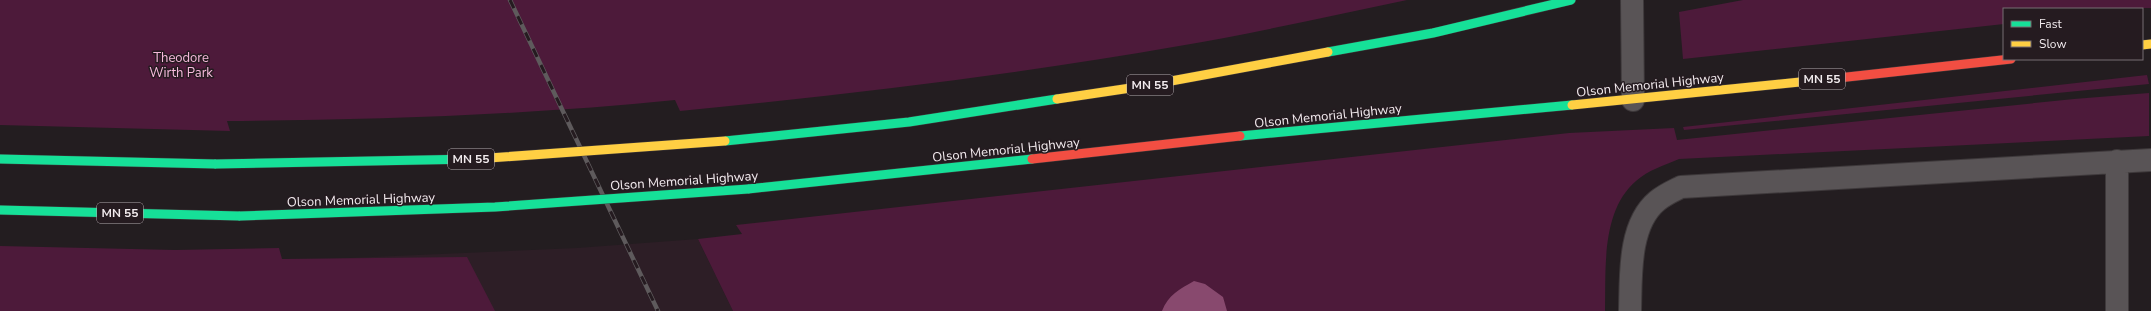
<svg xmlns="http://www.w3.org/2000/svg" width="2151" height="311" viewBox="0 0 2151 311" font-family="'Nunito Sans',sans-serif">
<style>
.built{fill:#2d1e26}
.green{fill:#4d1a3a}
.water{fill:#88496e}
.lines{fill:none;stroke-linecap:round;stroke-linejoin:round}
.street-casing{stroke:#3e393b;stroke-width:24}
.fast-casing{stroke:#3e393b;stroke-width:10}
.slow-casing{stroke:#3e393b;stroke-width:10}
.jam-casing{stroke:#3e393b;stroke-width:10}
.street{stroke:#595456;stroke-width:22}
.fast{stroke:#16e098;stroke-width:9}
.slow{stroke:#ffcf43;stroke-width:9}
.jam{stroke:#f24e42;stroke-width:9}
.rail-casing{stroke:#5e5a5c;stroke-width:4.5}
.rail{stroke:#251b20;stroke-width:3;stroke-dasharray:9;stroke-linecap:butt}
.fast-bridge-casing{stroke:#3e393b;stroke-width:10;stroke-linecap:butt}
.slow-bridge-casing{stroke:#3e393b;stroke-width:10;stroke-linecap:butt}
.fast-bridge{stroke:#16e098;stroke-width:9}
.slow-bridge{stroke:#ffcf43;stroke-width:9}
.labels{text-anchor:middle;stroke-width:3;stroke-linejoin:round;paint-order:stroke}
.shield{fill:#251b20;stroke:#b4adb0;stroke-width:1}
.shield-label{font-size:12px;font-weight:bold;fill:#f2ebee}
.park-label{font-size:13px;fill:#f7badc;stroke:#251b20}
.street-label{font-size:13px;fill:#f2ebee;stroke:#251b20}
</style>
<rect width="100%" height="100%" fill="#231d20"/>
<!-- built -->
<path class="built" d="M698 239 733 311H349L326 259 577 248Z"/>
<!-- green -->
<path class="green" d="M0 0H1407C1331 16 1255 33 1179 46 1013 75 847 95 680 111L675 100C526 115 376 120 227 121L230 131 0 125Z
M1743 0H2151V8L2004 9V24L1683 59 1679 12Z
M2147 75 2149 84 1684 130 1683 127Z
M2149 93V136L1679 159C1665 165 1648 170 1636 181 1601 211 1606 269 1605 311H733L698 239 742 234 736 225 1569 133 1674 128 1677 140 2074 99Z
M0 246 175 250 279 248 282 259 467 257 495 311H0Z"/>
<!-- water -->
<path class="water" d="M1194 281 1205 284 1223 297 1227 311H1162C1168 295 1180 289 1194 281Z"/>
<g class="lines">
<defs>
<path id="street" d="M1632 0 1633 100
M1630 311C1631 277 1628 225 1657 201 1664 195 1673 191 1681 187L2151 160
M2117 311V161"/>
<path id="fast" d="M1328 52 1433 33 1571 0
M1240 136 1572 105
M725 141 909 122 1057 99
M0 159 216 164
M748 189 1032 159
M0 210 240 216"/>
<path id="slow" d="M2142 45 2151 44
M1057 99 1144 86 1328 52
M1572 105 1829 79"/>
<path id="jam" d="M1829 79 2011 59
M1032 159 1240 136"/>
</defs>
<!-- street casing -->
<use href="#street" class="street-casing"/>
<!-- fast casing -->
<use href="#fast" class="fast-casing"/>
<!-- slow casing -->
<use href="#slow" class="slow-casing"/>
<!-- jam casing -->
<use href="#jam" class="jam-casing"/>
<!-- street -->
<use href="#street" class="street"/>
<!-- fast -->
<use href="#fast" class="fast"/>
<!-- slow -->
<use href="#slow" class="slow"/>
<!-- jam -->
<use href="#jam" class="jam"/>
<defs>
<path id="rail" d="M510 0 658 311"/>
</defs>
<!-- rail casing -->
<use href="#rail" class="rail-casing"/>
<!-- rail -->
<use href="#rail" class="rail"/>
<defs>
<path id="fast-bridge" d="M216 164 475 159
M240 216 495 207 748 189"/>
<path id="slow-bridge" d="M475 159 725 141"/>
</defs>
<!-- fast-bridge casing -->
<use href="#fast-bridge" class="fast-bridge-casing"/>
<!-- slow-bridge casing -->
<use href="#slow-bridge" class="slow-bridge-casing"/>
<!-- fast-bridge -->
<use href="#fast-bridge" class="fast-bridge"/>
<!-- slow-bridge -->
<use href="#slow-bridge" class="slow-bridge"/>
</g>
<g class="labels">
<!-- shield labels -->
<g class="shield">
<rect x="1799" y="69" width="46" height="20" rx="3"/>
<rect x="1127" y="75" width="46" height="20" rx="3"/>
<rect x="448" y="149" width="46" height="20" rx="3"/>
<rect x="97" y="203" width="46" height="20" rx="3"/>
</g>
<g class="shield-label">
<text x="1822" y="83">MN 55</text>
<text x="1150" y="89">MN 55</text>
<text x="471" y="163">MN 55</text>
<text x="120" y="217">MN 55</text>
</g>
<!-- park labels -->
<g class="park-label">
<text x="181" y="62">Theodore<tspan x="181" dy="15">Wirth Park</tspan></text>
</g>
<!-- street labels -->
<g class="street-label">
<text transform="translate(1650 84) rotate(-6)" y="5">Olson Memorial Highway</text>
<text transform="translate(1328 115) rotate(-6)" y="5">Olson Memorial Highway</text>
<text transform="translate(1006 149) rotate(-6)" y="5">Olson Memorial Highway</text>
<text transform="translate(684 180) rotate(-4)" y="5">Olson Memorial Highway</text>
<text transform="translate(361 199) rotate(-2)" y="5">Olson Memorial Highway</text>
</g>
</g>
<!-- legend -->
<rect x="2003" y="8" width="140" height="52" fill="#251b20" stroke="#776e72"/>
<rect x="2011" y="21" width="20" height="6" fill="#16e098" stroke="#776e72"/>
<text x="2039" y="28" font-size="12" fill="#f2ebee">Fast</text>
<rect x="2011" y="41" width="20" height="6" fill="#ffcf43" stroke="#776e72"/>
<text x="2039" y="48" font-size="12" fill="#f2ebee">Slow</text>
</svg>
